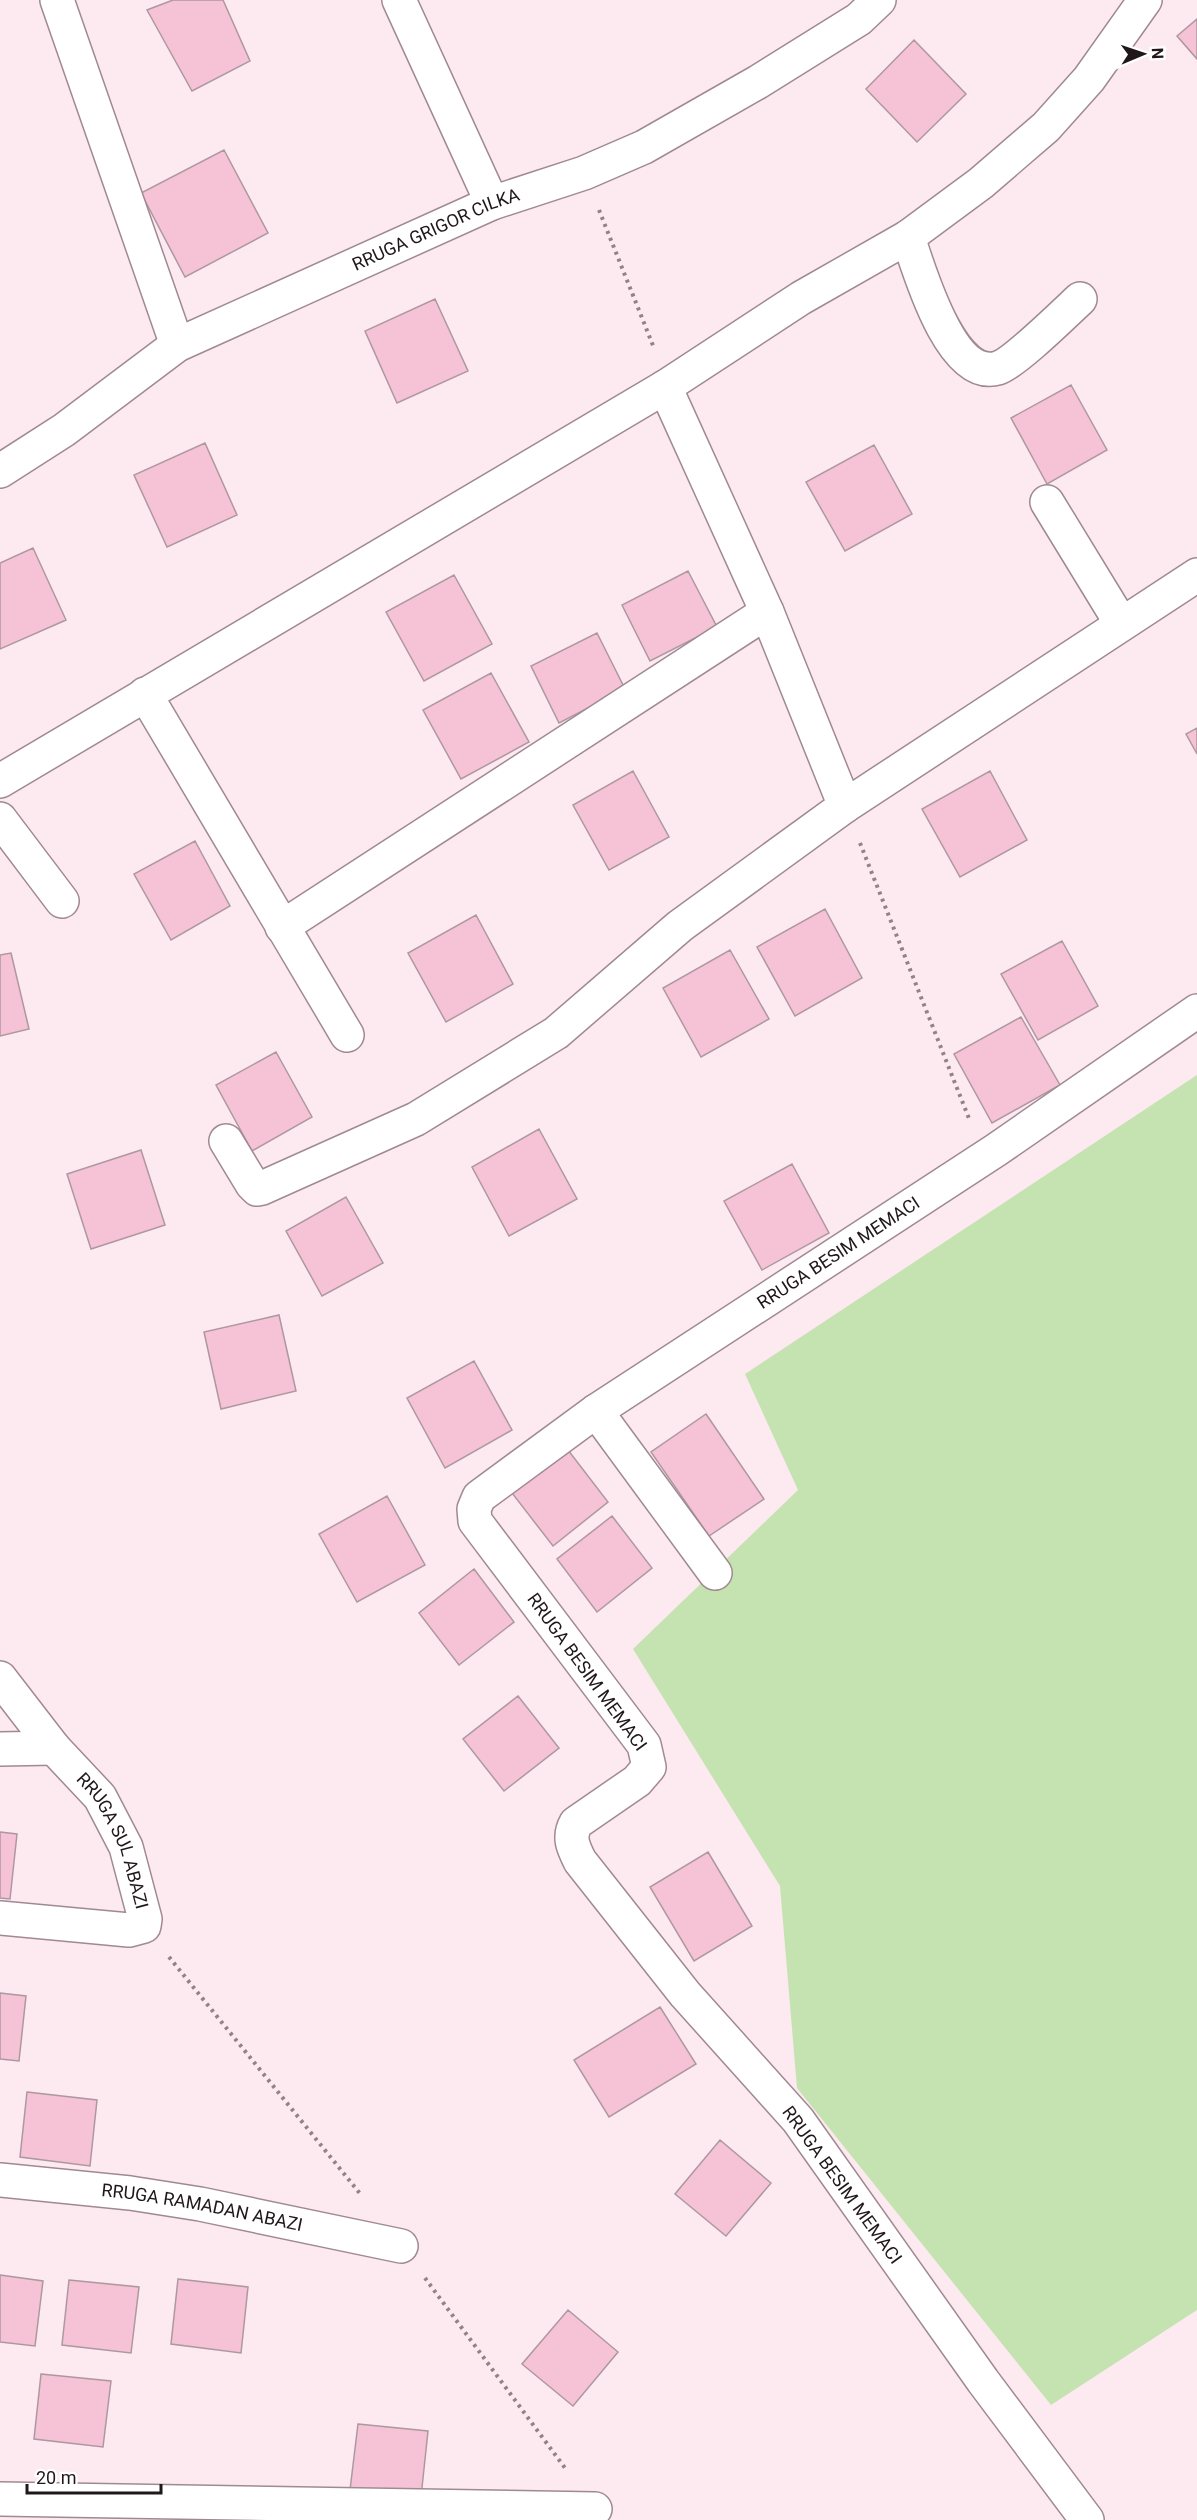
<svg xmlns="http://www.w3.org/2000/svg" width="1197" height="2520" viewBox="0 0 1197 2520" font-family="Roboto,sans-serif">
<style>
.green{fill:#c5e3b1}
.building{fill:#f6c2d6;stroke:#ae98a0;stroke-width:1.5}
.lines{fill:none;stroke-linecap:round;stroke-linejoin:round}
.minor-casing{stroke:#a08a92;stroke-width:36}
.path{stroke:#918288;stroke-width:4;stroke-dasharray:3 4.5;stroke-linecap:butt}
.minor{stroke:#fff;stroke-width:33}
.labels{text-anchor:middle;stroke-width:4.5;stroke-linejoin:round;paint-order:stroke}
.street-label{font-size:18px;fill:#20171b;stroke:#fff}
</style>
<rect width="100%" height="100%" fill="#fde9f0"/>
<!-- green -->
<path class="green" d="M1197 1075V2310L1051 2405 797 2088 780 1886 633 1649 798 1490 745 1374Z"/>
<!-- building -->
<path class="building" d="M173 0H223L250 61 192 91 147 10Z
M1197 19V59L1177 36Z
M914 40 966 94 917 142 866 89Z
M224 150 268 233 185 277 141 193Z
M435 299 468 371 397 403 365 331Z
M1071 385 1107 450 1047 484 1011 418Z
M205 443 237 515 167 547 134 475Z
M874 445 912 514 845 551 806 482Z
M33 548 66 620 0 649V563Z
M688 571 717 627 650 661 622 605Z
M454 575 492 644 424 681 386 612Z
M597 633 625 689 559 723 531 666Z
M491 673 529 742 461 779 423 710Z
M1197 728V754L1186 734Z
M633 771 669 837 609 870 573 805Z
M990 771 1027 840 960 877 922 809Z
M195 841 230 906 171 940 134 874Z
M825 909 862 978 795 1016 757 947Z
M476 915 513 984 446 1022 408 953Z
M1062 941 1098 1006 1038 1040 1001 974Z
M730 950 769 1019 701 1057 663 988Z
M11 953 29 1029 0 1036V955Z
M1021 1017 1060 1085 992 1123 954 1054Z
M276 1052 312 1117 252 1151 216 1085Z
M539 1129 577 1199 509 1236 472 1167Z
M141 1150 165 1225 91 1249 67 1174Z
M792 1164 829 1233 762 1270 724 1201Z
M346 1197 383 1263 322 1296 286 1231Z
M279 1315 296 1391 221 1409 204 1332Z
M474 1361 512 1430 445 1468 407 1398Z
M706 1414 764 1499 709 1536 651 1452Z
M568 1450 608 1502 553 1546 512 1493Z
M387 1496 425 1565 357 1602 319 1534Z
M612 1516 652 1568 597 1612 557 1559Z
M474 1569 514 1622 459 1665 419 1613Z
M518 1696 559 1748 504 1791 463 1739Z
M0 1832 17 1834 10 1899 0 1898Z
M708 1852 752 1926 694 1961 650 1887Z
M0 1993 26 1996 19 2061 0 2059Z
M660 2007 696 2064 609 2117 574 2060Z
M27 2092 97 2100 90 2166 20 2157Z
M720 2140 771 2183 726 2236 675 2194Z
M0 2275 43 2281 35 2346 0 2342Z
M178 2279 248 2287 241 2353 171 2344Z
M69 2280 139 2287 131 2353 62 2345Z
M568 2310 618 2352 573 2406 522 2364Z
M41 2374 111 2381 103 2447 34 2439Z
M358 2424 428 2431 421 2497 350 2490Z"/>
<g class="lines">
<defs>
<g id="minor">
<path d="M57 0 177 345"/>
<path d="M399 0 492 203"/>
<path d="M908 237C919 270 951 382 998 368 1014 363 1065 313 1080 299"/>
<path d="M665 387 767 612 845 806"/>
<path id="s1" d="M0 471 64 430 177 345 492 203 584 173 644 147 758 82 859 19 879 0"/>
<path d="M1047 502 1121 623"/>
<path d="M145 694 347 1035"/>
<path d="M0 781 665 387 801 298 908 237 981 183 1046 127 1089 79 1145 0"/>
<path d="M0 819 62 901"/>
<path d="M282 927 767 612"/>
<path d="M226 1141 252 1184 257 1189 262 1188 416 1119 556 1033 680 926 845 806 1197 575"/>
<path d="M596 1411 715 1573"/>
<path id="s2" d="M0 1678 54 1748 100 1797 126 1847 145 1919 144 1926 129 1930 0 1918"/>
<path d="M0 1749 54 1748"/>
<path id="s3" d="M0 2180 130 2193 200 2204 401 2246"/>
<path d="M0 2499 595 2509"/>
<path id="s4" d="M1087 2520 983 2381 798 2120 685 1994 580 1861C573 1847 568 1837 576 1823L637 1781 649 1767 644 1745 475 1521 474 1509 479 1497 596 1411 996 1150 1197 1011"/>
</g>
</defs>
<!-- minor casing -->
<use href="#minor" class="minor-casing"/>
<!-- path -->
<path class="path" d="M599 210 654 348
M860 843 970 1121
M169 1957 362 2196
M425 2278 565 2468"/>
<!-- minor -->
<use href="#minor" class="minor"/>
</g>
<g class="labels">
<!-- street labels -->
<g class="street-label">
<text dy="6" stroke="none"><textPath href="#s1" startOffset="501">RRUGA GRIGOR CILKA</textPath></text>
<text dy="6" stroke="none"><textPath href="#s4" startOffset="1728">RRUGA BESIM MEMACI</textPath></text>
<text transform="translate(587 1672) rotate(54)" y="6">RRUGA BESIM MEMACI</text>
<text dy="6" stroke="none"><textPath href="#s2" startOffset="201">RRUGA SUL ABAZI</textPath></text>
<text transform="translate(842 2185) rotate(54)" y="6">RRUGA BESIM MEMACI</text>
<text dy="6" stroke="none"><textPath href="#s3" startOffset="204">RRUGA RAMADAN ABAZI</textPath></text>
</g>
</g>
<!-- north arrow -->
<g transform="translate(1143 54) rotate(88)" stroke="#ffffff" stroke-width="4.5" paint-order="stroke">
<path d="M0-4.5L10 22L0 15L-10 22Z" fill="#20171b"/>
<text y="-9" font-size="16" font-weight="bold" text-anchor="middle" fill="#20171b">N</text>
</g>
<!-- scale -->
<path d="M27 2484v9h134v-9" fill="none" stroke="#20171b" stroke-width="3"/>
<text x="36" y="2484" font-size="18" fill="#20171b" stroke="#ffffff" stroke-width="4.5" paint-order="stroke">20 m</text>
</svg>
